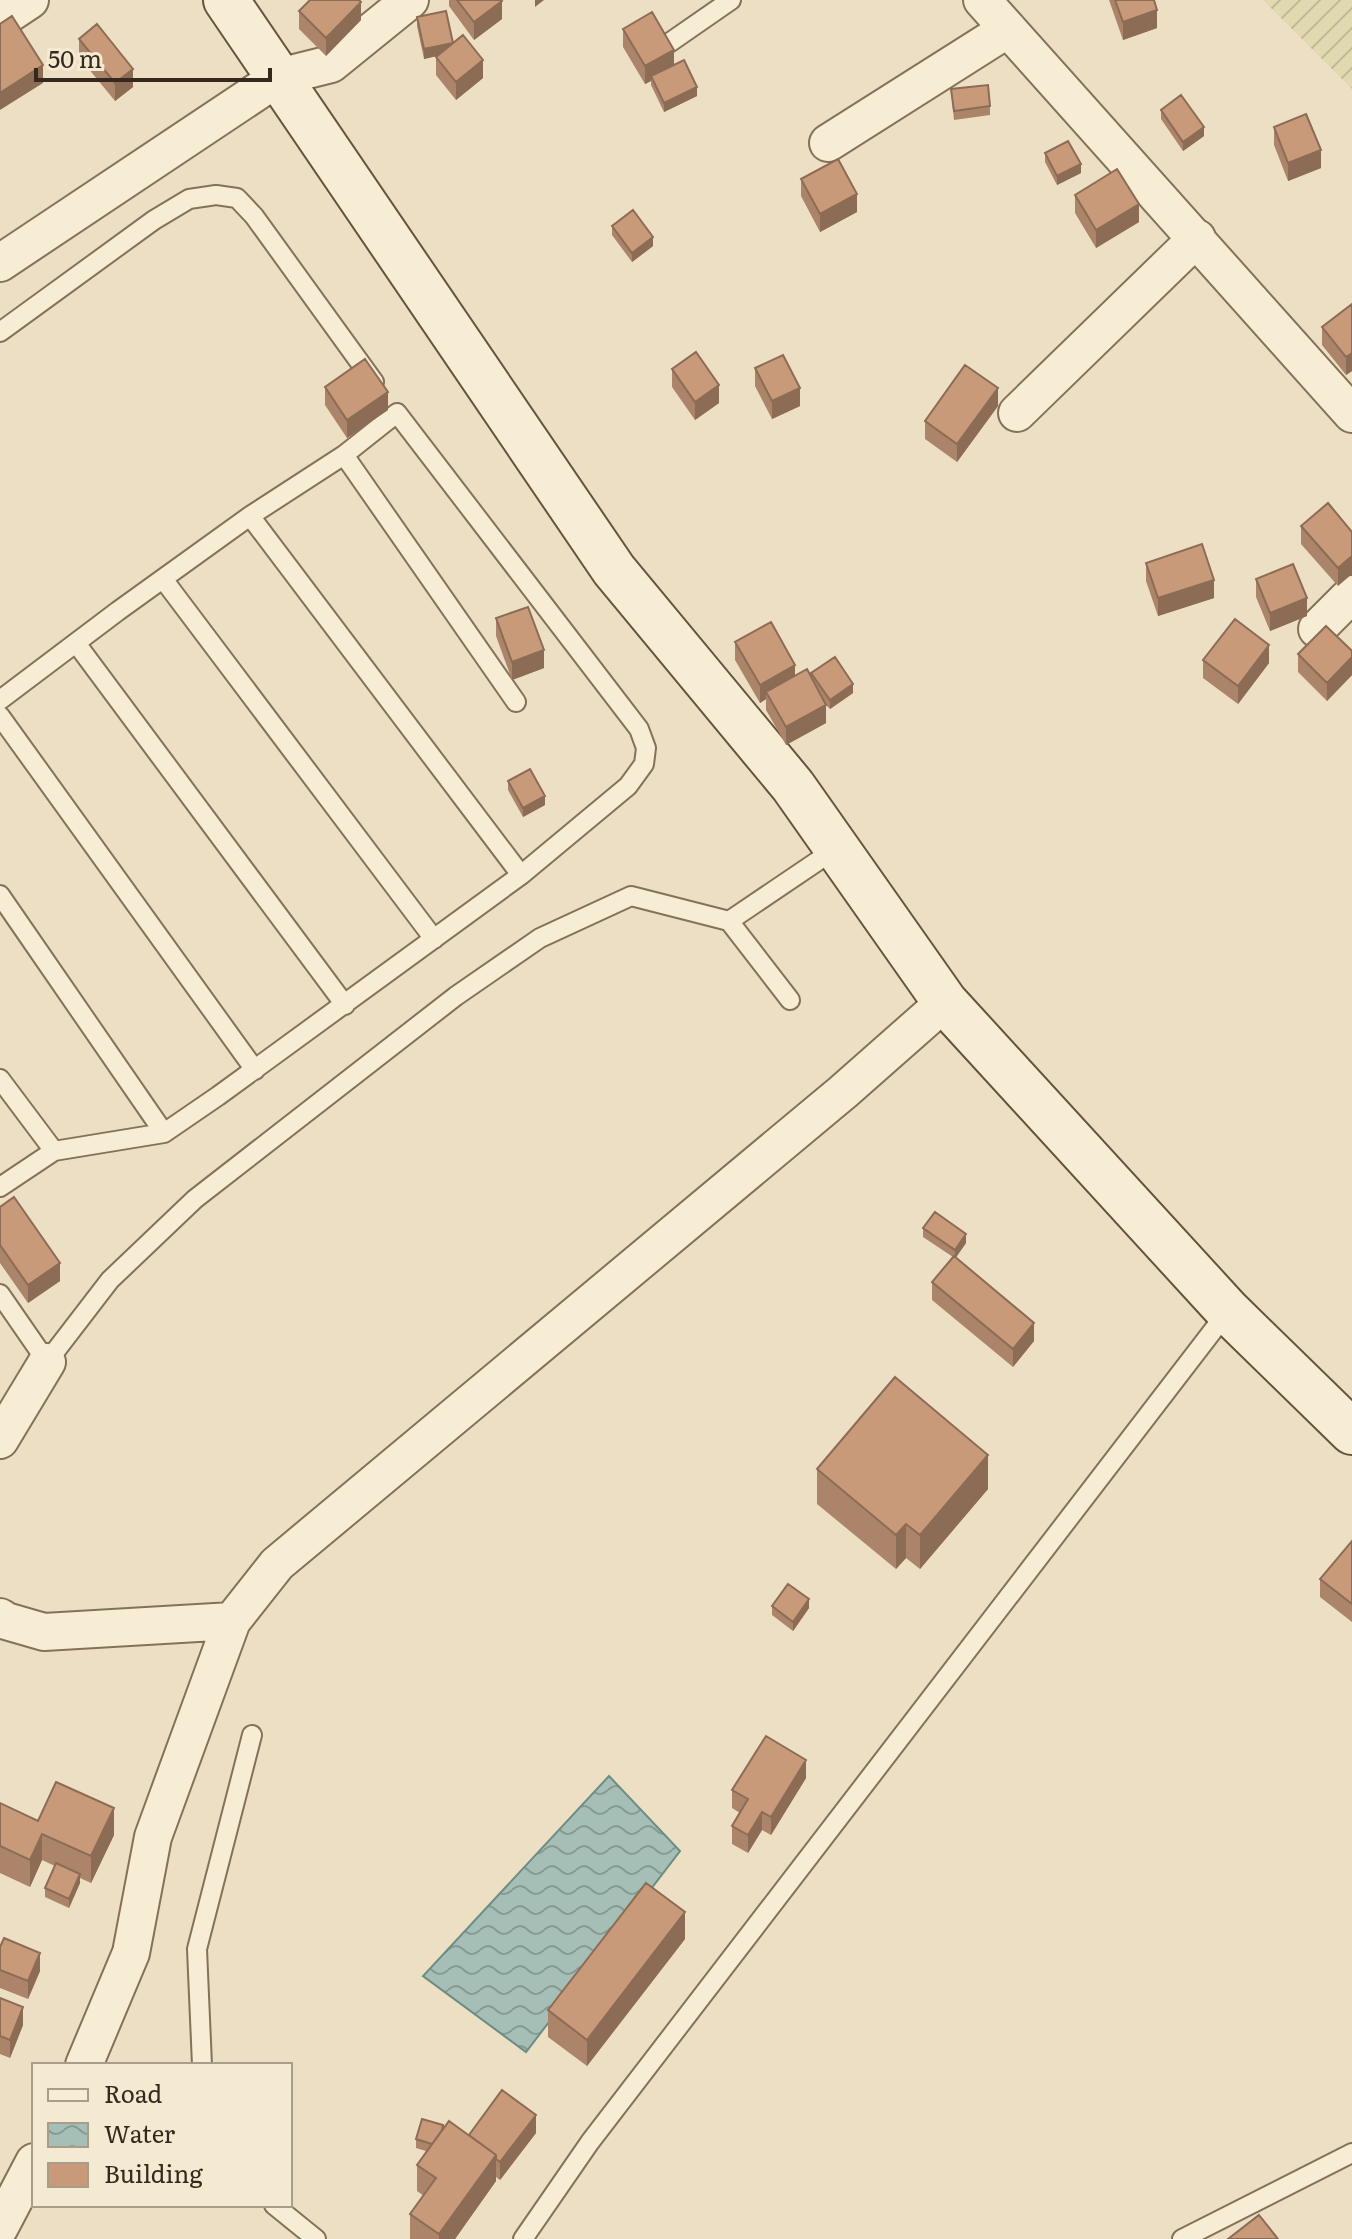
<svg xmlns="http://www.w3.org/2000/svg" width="1352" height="2239" viewBox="0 0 1352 2239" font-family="Literata,serif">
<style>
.farmland{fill:url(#farmland-furrows)}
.water{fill:url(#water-waves);stroke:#6c8c84;stroke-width:2}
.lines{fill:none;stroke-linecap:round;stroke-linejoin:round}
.lane-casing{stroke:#85715a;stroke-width:22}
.street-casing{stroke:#85715a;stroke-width:40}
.secondary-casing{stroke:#67523e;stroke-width:48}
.lane{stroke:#f7edd5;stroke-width:18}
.street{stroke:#f7edd5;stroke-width:36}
.secondary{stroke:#f7edd5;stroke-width:44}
.wall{fill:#ac8469}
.shaded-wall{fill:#8c6c55}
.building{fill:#c89a7a;stroke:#8c6c55;stroke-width:2}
</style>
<defs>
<pattern id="farmland-furrows" width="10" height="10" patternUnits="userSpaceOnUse" patternTransform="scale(2)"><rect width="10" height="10" fill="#e1d9b0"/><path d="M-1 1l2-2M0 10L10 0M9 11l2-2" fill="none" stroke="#c2ba97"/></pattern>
<pattern id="water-waves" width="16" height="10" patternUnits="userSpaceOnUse" patternTransform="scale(2)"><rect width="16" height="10" fill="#a5bfb7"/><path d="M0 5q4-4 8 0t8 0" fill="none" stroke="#879b94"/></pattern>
</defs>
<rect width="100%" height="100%" fill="#ecdfc3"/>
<!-- farmland -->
<path class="farmland" d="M1263 0H1352V89Z"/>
<!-- water -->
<path class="water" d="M609 1776 680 1851 526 2052 423 1976Z"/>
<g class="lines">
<defs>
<path id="lane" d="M669 43 731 0
M0 332 154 220 189 199 216 195 237 198 254 216 374 382
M344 455 516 702
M250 516 521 875
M163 579 434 939
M76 643 345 1005
M0 700 118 611 250 516 344 455 397 413 639 729 646 748 644 764 628 786 521 875 218 1096 164 1133 54 1151 0 1187
M0 716 255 1070
M0 895 164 1133
M729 921 790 1000
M0 1079 54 1151
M0 1294 47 1362 110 1280 195 1199 456 996 540 938 631 896 729 921 837 848
M202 2065 197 1949 252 1735
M274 2205 316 2239
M523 2239 590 2142 1228 1311
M1182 2239 1352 2153"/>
<path id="street" d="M982 0 1352 414
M0 20 30 0
M828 143 1008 29
M0 263 279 77 331 64 410 0
M1017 413 1197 238
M1317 629 1352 594
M0 1440 47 1362
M0 1617 6 1621 44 1632 232 1621 277 1564 843 1092 945 1002
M84 2065 131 1953 153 1837 232 1621
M0 2227 34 2162"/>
<path id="secondary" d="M226 0 614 570 793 786 945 1002 1228 1311 1352 1432"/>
</defs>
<!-- lane casing -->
<use href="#lane" class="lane-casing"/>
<!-- street casing -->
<use href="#street" class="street-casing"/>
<!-- secondary casing -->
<use href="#secondary" class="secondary-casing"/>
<!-- lane -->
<use href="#lane" class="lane"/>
<!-- street -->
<use href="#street" class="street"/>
<!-- secondary -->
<use href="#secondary" class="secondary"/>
</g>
<!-- wall -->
<path class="wall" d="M449 0H501L502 19 474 40 449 6Z
M1109 0H1154L1157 28 1123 40Z
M299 11 361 20 326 56 299 29Z
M417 17 453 43 483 78 456 100 436 75V57L437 56 424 59 417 26Z
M623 29 674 65 697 96 664 112 651 85V81L645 84 623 47Z
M79 39 133 87 115 101 79 57Z
M951 89 990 106V115L954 120Z
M1161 110 1204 136 1183 151 1161 119Z
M1274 127 1321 168 1288 181 1274 145Z
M1045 153 1081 173 1057 185 1045 162Z
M801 179 857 212 820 232 801 196Z
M1075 195 1139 222 1096 248 1075 213Z
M612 226 653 246 632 262 612 235Z
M1352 304V371L1346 375 1322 345V327Z
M755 368 800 406 772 419 755 386Z
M672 369 719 403 695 420 672 387Z
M325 387 388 410 347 438 325 405Z
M998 406 957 462 925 439V421Z
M1301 526 1352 532 1338 586 1301 544Z
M1146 563 1214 598 1158 616 1146 581Z
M1256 579 1307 616 1270 631 1256 597Z
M496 618 544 668 512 680 496 636Z
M735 642 795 675 811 676V673L853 693 830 709 826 705V723L786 745 766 710V699L760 703 735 660Z
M1352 651V675L1327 701 1298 672V654Z
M1203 660 1269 663 1238 704 1203 678Z
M508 781 545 805 523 817 508 790Z
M0 1207 60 1281 28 1303 0 1263Z
M923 1228 966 1243 955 1258 1034 1341 1013 1367 932 1300V1282L953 1257 923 1237Z
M817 1469 988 1489 920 1569 906 1558 896 1569 817 1504Z
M1352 1541V1622L1320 1597V1579Z
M772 1606 809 1608 793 1631 772 1615Z
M806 1778 771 1835 762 1830 748 1853 732 1844V1826L740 1813 732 1808V1790Z
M0 1803 38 1821 114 1835 91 1883 80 1878V1883L69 1908 45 1897V1888L55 1866 42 1860 30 1887 0 1873Z
M685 1939 587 2066 548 2037V2010Z
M0 1947 40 1971 28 1999 0 1988Z
M0 1998 23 2025 10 2058 0 2054Z
M443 2128 469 2135 536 2133 500 2180 496 2177V2181L455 2239H410V2214L424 2196 417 2191V2165L426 2151 416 2148V2139Z"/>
<!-- shaded-wall -->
<path class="shaded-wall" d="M535 0H544L535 7Z
M502 1V19L474 40V22Z
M361 2V20L326 56V38Z
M1157 10V28L1123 40V22Z
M453 43V52L424 59V49Z
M674 50V68L651 76V81L645 84V66Z
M483 60V78L456 100V82Z
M43 65V83L0 110V93Z
M133 69V87L115 101V83Z
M697 87V96L664 112V103Z
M1204 127V136L1183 151V142Z
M1321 150V168L1288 181V163Z
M1081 164V173L1057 185V176Z
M857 194V212L820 232V214Z
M1139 204V222L1096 248V230Z
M653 237V246L632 262V253Z
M1352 353V371L1346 375V357Z
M719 385V403L695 420V402Z
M800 388V406L772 419V401Z
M998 388V406L957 462V444Z
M388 392V410L347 438V420Z
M1352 556V574L1338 586V568Z
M1214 580V598L1158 616V598Z
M1307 598V616L1270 631V613Z
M1269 645V663L1238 704V686Z
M544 650V668L512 680V662Z
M1352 657V675L1327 701V683Z
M795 665V683L766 692V699L760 703V685Z
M853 684V693L830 709V700Z
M826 705V723L786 745V727Z
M545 796V805L523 817V808Z
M966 1234V1243L955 1259V1250Z
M60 1263V1281L28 1303V1285Z
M1034 1323V1341L1013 1367V1349Z
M988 1455V1489L920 1569V1535Z
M906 1524V1558L896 1569V1535Z
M809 1599V1608L793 1631V1622Z
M806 1760V1778L771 1835V1817Z
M114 1808V1835L91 1883V1856Z
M762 1812V1830L748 1853V1835Z
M42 1834V1860L30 1887V1860Z
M80 1874V1883L69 1908V1899Z
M685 1912V1939L587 2066V2040Z
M40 1953V1971L28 1999V1981Z
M23 2007V2025L10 2058V2040Z
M536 2115V2133L500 2180V2162Z
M496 2155V2181L455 2239H439V2234Z"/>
<!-- building -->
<path class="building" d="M310 0H359L361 2 326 38 299 11Z
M457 0H501L502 1 474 22Z
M1115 0H1154L1157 10 1123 22Z
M446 11 453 43 424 49 417 17Z
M652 12 674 50 645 66 623 29Z
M12 16 43 65 0 93V24Z
M97 24 133 69 115 83 79 39Z
M463 35 483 60 456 82 436 57Z
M684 60 697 87 664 103 651 76Z
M988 85 990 106 954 111 951 89Z
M1181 95 1204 127 1183 142 1161 110Z
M1306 114 1321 150 1288 163 1274 127Z
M1068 141 1081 164 1057 176 1045 153Z
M838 159 857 194 820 214 801 179Z
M1117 169 1139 204 1096 230 1075 195Z
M633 210 653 237 632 253 612 226Z
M1352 304V353L1346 357 1322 327Z
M696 352 719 385 695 402 672 369Z
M783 355 800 388 772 401 755 368Z
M365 359 388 392 347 420 325 387Z
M965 365 998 388 957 444 925 421Z
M1328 503 1352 532V556L1338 568 1301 526Z
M1202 544 1214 580 1158 598 1146 563Z
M1293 564 1307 598 1270 613 1256 579Z
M528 607 544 650 512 662 496 618Z
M1235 619 1269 645 1238 686 1203 660Z
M771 622 795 665 760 685 735 642Z
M1326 626 1352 651V657L1327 683 1298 654Z
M835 657 853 684 830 700 811 673Z
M807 669 826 705 786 727 766 692Z
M530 769 545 796 523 808 508 781Z
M14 1197 60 1263 28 1285 0 1245V1207Z
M935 1212 966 1234 955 1250 923 1228Z
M954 1256 1034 1323 1013 1349 932 1282Z
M895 1377 988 1455 920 1535 906 1524 896 1535 817 1469Z
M1352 1541V1604L1320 1579Z
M788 1584 809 1599 793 1622 772 1606Z
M766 1736 806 1760 771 1817 762 1812 748 1835 732 1826 748 1799 732 1790Z
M56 1782 114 1808 91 1856 42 1834 30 1860 0 1846V1803L38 1821Z
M56 1863 80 1874 69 1899 45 1888Z
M646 1883 685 1912 587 2040 548 2010Z
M4 1938 40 1953 28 1981 0 1970V1947Z
M0 1998 23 2007 10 2040 0 2036Z
M502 2090 536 2115 500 2162 496 2159V2155L469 2135Z
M422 2119 443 2125 442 2130 432 2144 416 2139Z
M449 2121 496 2155 439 2234 410 2214 436 2178 417 2165Z
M1259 2215 1278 2239H1228Z"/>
<!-- legend -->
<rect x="32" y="2063" width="260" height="144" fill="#f4ead2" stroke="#a89d8a" stroke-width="2"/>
<rect x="48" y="2089" width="40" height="12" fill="#f7edd5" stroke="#a89d8a" stroke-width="2"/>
<text x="104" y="2103" font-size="24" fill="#35291e">Road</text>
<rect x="48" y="2123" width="40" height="24" fill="url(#water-waves)" stroke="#a89d8a" stroke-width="2"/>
<text x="104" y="2143" font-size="24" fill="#35291e">Water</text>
<rect x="48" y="2163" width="40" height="24" fill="#c89a7a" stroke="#a89d8a" stroke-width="2"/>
<text x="104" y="2183" font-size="24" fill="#35291e">Building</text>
<!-- scale -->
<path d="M36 68v12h234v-12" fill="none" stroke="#35291e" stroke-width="4"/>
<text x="48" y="68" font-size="24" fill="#35291e" stroke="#f4ead2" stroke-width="6" paint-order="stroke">50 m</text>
</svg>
